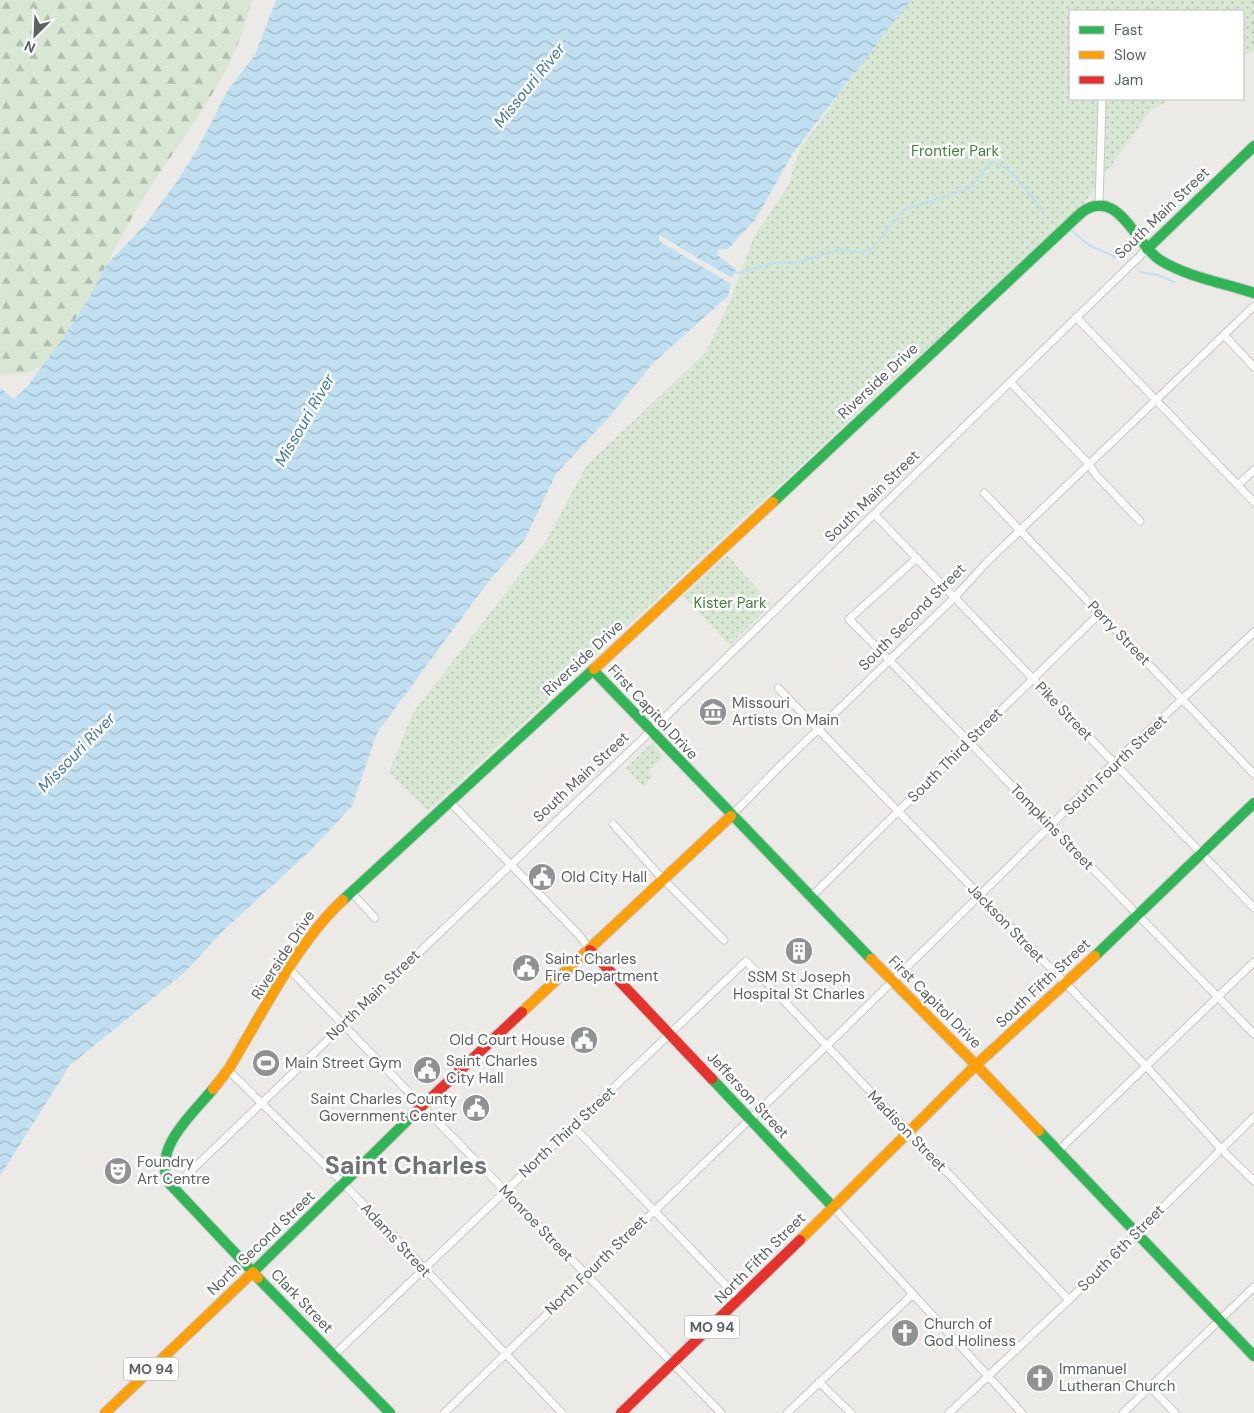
<svg xmlns="http://www.w3.org/2000/svg" width="1254" height="1413" viewBox="0 0 1254 1413" font-family="'DM Sans',sans-serif">
<style>
.grass{fill:url(#grass-dots)}
.forest{fill:url(#forest-firs)}
.water{fill:url(#water-waves)}
.lines{fill:none;stroke-linecap:round;stroke-linejoin:round}
.stream{stroke:#c0e0f1;stroke-width:2}
.street-casing{stroke:#c6c7c6;stroke-width:9}
.fast-casing{stroke:#c6c7c6;stroke-width:12}
.slow-casing{stroke:#c6c7c6;stroke-width:12}
.jam-casing{stroke:#c6c7c6;stroke-width:12}
.street{stroke:#fcfcfb;stroke-width:7}
.fast{stroke:#30b455;stroke-width:10}
.slow{stroke:#ff9f0a;stroke-width:10}
.jam{stroke:#e5322d;stroke-width:10}
.labels{text-anchor:middle;stroke-width:5;stroke-linejoin:round;paint-order:stroke}
.shield{fill:#fff;stroke:#8e9092;stroke-width:1}
.shield-label{font-size:14px;font-weight:bold;fill:#5d6164}
.park-label{font-size:15px;fill:#41813f;stroke:#fff}
.street-label{font-size:15px;fill:#5d6164;stroke:#fff}
.poi-label{font-size:15px;fill:#5d6164;stroke:#fff;text-anchor:start}
.water-label{font-size:16px;font-style:italic;fill:#487a9d;stroke:#fff}
.town-label{font-size:25px;font-weight:bold;fill:#6e7376;stroke:#fff}
</style>
<defs>
<pattern id="grass-dots" width="8" height="8" patternUnits="userSpaceOnUse" patternTransform="scale(1.25)"><rect width="8" height="8" fill="#d8e6d4"/><path d="M2 2h.1M6 6h.1" fill="none" stroke="#b2beb0" stroke-width="1.8" stroke-linecap="round"/></pattern>
<pattern id="forest-firs" width="22" height="20" patternUnits="userSpaceOnUse" patternTransform="scale(1.25)"><rect width="22" height="20" fill="#d8e6d4"/><path d="M5 1l3.5 6h-7zM16 11l3.5 6h-7z" fill="#b2beb0"/></pattern>
<pattern id="water-waves" width="16" height="10" patternUnits="userSpaceOnUse" patternTransform="scale(1.25)"><rect width="16" height="10" fill="#c0e0f1"/><path d="M0 5q4-4 8 0t8 0" fill="none" stroke="#9fb9c7"/></pattern>
</defs>
<rect width="100%" height="100%" fill="#eceae7"/>
<!-- grass -->
<path class="grass" d="M911 0H1254V50L1243 56V11H1070V99H1171L1150 111 1085 202 428 811 389 772 413 713 548 538 586 466 706 352 727 308 754 237 788 186 800 149 896 16Z
M727 555 771 604 730 645 683 596Z
M652 743 663 756 648 772 653 777 643 786 626 768Z"/>
<!-- forest -->
<path class="forest" d="M0 0H252C235 79 177 141 137 209 111 253 90 301 59 344 54 350 49 360 43 365 27 376 17 373 0 375Z"/>
<!-- water -->
<path class="water" d="M276 0H911L793 153 755 220 728 249 718 250 717 255 736 269 732 278 659 235V241L731 284 728 296 654 362 610 416 556 474 524 541 488 582 377 733 352 806 310 851 226 928 184 973 70 1065 0 1176V388L14 399 27 387 66 334 90 296 106 265 145 225 175 184 197 150 228 90 255 55Z"/>
<g class="lines">
<!-- stream -->
<path class="stream" d="M1068 228 1089 245 1122 260
M733 272 738 273 772 263H794L840 250 861 252 873 248 903 210 971 188 990 163C1007 159 1032 198 1042 210
M1140 272 1158 275 1174 282"/>
<defs>
<path id="street" d="M1099 205 1102 102
M1076 317 1254 502
M1224 335 1254 367
M1010 382 1089 464 1096 475 1140 521
M1238 485 1254 470
M984 493 1254 774
M874 514 1254 908
M917 558 849 619 1254 1034
M778 688 1146 1066 1221 1149 1254 1181
M449 801 579 935 590 950
M731 816 780 766 954 598 987 562 1254 306
M613 824 658 874 724 940
M351 892 375 918
M810 898 1100 613
M289 969 721 1413
M848 1025 1114 763 1254 632
M228 1070 343 1183 562 1413
M574 1127 740 1300
M1058 1151 1254 962
M173 1188 655 727 1147 249
M833 1207 1022 1413
M334 1355 746 961 1069 1300
M819 1382 851 1413
M1150 1387 1175 1413
M444 1413 846 1027
M787 1413 913 1294
M949 1413 1069 1300 1254 1117
M1123 1413 1254 1287"/>
<path id="fast" d="M1147 249 1254 146
M773 502 1082 212C1118 186 1136 245 1160 260 1187 277 1224 283 1254 293
M593 670 871 959
M343 900 594 669
M1095 956 1254 803
M712 1079 833 1207
M213 1089C192 1115 152 1148 169 1183L253 1272 416 1112
M1039 1131 1254 1356
M258 1278 390 1413"/>
<path id="slow" d="M594 669 773 502
M871 959 976 1065 1095 956
M522 1012 731 816
M213 1089 228 1070C261 1016 297 942 343 900
M800 1240 976 1065 1039 1131
M105 1413 253 1272 258 1278"/>
<path id="jam" d="M590 950 712 1079
M416 1112 522 1012
M621 1413 800 1240"/>
</defs>
<!-- street casing -->
<use href="#street" class="street-casing"/>
<!-- fast casing -->
<use href="#fast" class="fast-casing"/>
<!-- slow casing -->
<use href="#slow" class="slow-casing"/>
<!-- jam casing -->
<use href="#jam" class="jam-casing"/>
<!-- street -->
<use href="#street" class="street"/>
<!-- fast -->
<use href="#fast" class="fast"/>
<!-- slow -->
<use href="#slow" class="slow"/>
<!-- jam -->
<use href="#jam" class="jam"/>
</g>
<!-- icons -->
<defs>
<symbol id="museum-disc" viewBox="-11 -11 22 22"><circle r="9.5" fill="#8f9192" stroke="#fff"/><path d="M0-6L6-3V-2H-6V-3ZM-5-1h2V3h-2ZM-1-1h2V3h-2ZM3-1h2V3H3ZM-6 4H6V6H-6Z" fill="#fff"/></symbol>
<symbol id="civic-disc" viewBox="-11 -11 22 22"><circle r="9.5" fill="#8f9192" stroke="#fff"/><path d="M-.6-6.5H3V-4.5H.6V-3L4-1V1h2V6H-6V1h2V-1L-.6-3ZM-1.2 2.5V6h2.4V2.5Z" fill="#fff"/></symbol>
<symbol id="building-disc" viewBox="-11 -11 22 22"><circle r="9.5" fill="#8f9192" stroke="#fff"/><path d="M-4-6H4V6H1V3H-1V6H-4ZM-2.5-4.3h1.7v1.8h-1.7ZM.8-4.3h1.7v1.8H.8ZM-2.5-1h1.7V.8h-1.7ZM.8-1h1.7V.8H.8Z" fill="#fff"/></symbol>
<symbol id="stadium-disc" viewBox="-11 -11 22 22"><circle r="9.5" fill="#8f9192" stroke="#fff"/><path d="M0-5a6.5 5 0 1 0 0 10a6.5 5 0 1 0 0-10ZM-3.5-1.8h7v3.6h-7Z" fill="#fff"/></symbol>
<symbol id="theatre-disc" viewBox="-11 -11 22 22"><circle r="9.5" fill="#8f9192" stroke="#fff"/><path d="M-5-5.5Q0-4 5-5.5V0Q5 5 0 6Q-5 5-5 0ZM-3.3-2.5H-1v1.5H-3.3ZM1-2.5H3.3v1.5H1ZM-2.8 1Q0 5.5 2.8 1Z" fill="#fff"/></symbol>
<symbol id="church-disc" viewBox="-11 -11 22 22"><circle r="9.5" fill="#8f9192" stroke="#fff"/><path d="M-1.2-6h2.4v3.5h3.3v2.4h-3.3V6h-2.4V-.1h-3.3v-2.4h3.3Z" fill="#fff"/></symbol>
</defs>
<g fill-rule="evenodd">
<use href="#museum-disc" x="697" y="696" width="32" height="32"/>
<use href="#civic-disc" x="526" y="861" width="32" height="32"/>
<use href="#building-disc" x="783" y="935" width="32" height="32"/>
<use href="#civic-disc" x="510" y="952" width="32" height="32"/>
<use href="#civic-disc" x="568" y="1024" width="32" height="32"/>
<use href="#stadium-disc" x="250" y="1047" width="32" height="32"/>
<use href="#civic-disc" x="411" y="1054" width="32" height="32"/>
<use href="#civic-disc" x="460" y="1092" width="32" height="32"/>
<use href="#theatre-disc" x="102" y="1155" width="32" height="32"/>
<use href="#church-disc" x="889" y="1317" width="32" height="32"/>
<use href="#church-disc" x="1024" y="1362" width="32" height="32"/>
</g>
<g class="labels">
<!-- shield labels -->
<g class="shield">
<rect x="684.5" y="1315.5" width="55" height="23" rx="4"/>
<rect x="123.5" y="1357.5" width="55" height="23" rx="4"/>
</g>
<g class="shield-label">
<text x="712" y="1332">MO 94</text>
<text x="151" y="1374">MO 94</text>
</g>
<!-- park labels -->
<g class="park-label">
<text x="955" y="156">Frontier Park</text>
<text x="730" y="608">Kister Park</text>
</g>
<!-- street labels -->
<g class="street-label">
<text transform="translate(1162 213) rotate(-44)" y="5">South Main Street</text>
<text transform="translate(878 381) rotate(-43)" y="5">Riverside Drive</text>
<text transform="translate(872 496) rotate(-44)" y="5">South Main Street</text>
<text transform="translate(912 617) rotate(-45)" y="5">South Second Street</text>
<text transform="translate(1119 633) rotate(46)" y="5">Perry Street</text>
<text transform="translate(583 658) rotate(-43)" y="5">Riverside Drive</text>
<text transform="translate(1064 711) rotate(46)" y="5">Pike Street</text>
<text transform="translate(653 712) rotate(47)" y="5">First Capitol Drive</text>
<text transform="translate(955 755) rotate(-45)" y="5">South Third Street</text>
<text transform="translate(1115 765) rotate(-44)" y="5">South Fourth Street</text>
<text transform="translate(581 777) rotate(-43)" y="5">South Main Street</text>
<text transform="translate(1052 827) rotate(46)" y="5">Tompkins Street</text>
<text transform="translate(1006 923) rotate(46)" y="5">Jackson Street</text>
<text transform="translate(283 955) rotate(-57)" y="5">Riverside Drive</text>
<text transform="translate(1043 983) rotate(-43)" y="5">South Fifth Street</text>
<text transform="translate(373 995) rotate(-44)" y="5">North Main Street</text>
<text transform="translate(935 1002) rotate(45)" y="5">First Capitol Drive</text>
<text transform="translate(748 1095) rotate(47)" y="5">Jefferson Street</text>
<text transform="translate(907 1131) rotate(46)" y="5">Madison Street</text>
<text transform="translate(567 1132) rotate(-43)" y="5">North Third Street</text>
<text transform="translate(536 1223) rotate(46)" y="5">Monroe Street</text>
<text transform="translate(396 1240) rotate(47)" y="5">Adams Street</text>
<text transform="translate(261 1243) rotate(-44)" y="5">North Second Street</text>
<text transform="translate(1121 1248) rotate(-45)" y="5">South 6th Street</text>
<text transform="translate(760 1258) rotate(-45)" y="5">North Fifth Street</text>
<text transform="translate(596 1265) rotate(-44)" y="5">North Fourth Street</text>
<text transform="translate(302 1301) rotate(46)" y="5">Clark Street</text>
</g>
<!-- poi labels -->
<g class="poi-label">
<text x="732" y="708">Missouri<tspan x="732" dy="17">Artists On Main</tspan></text>
<text x="561" y="882">Old City Hall</text>
<text x="545" y="964">Saint Charles<tspan x="545" dy="17">Fire Department</tspan></text>
<text x="799" y="982" text-anchor="middle">SSM St Joseph<tspan x="799" dy="17">Hospital St Charles</tspan></text>
<text x="565" y="1045" text-anchor="end">Old Court House</text>
<text x="446" y="1066">Saint Charles<tspan x="446" dy="17">City Hall</tspan></text>
<text x="285" y="1068">Main Street Gym</text>
<text x="457" y="1104" text-anchor="end">Saint Charles County<tspan x="457" dy="17">Government Center</tspan></text>
<text x="137" y="1167">Foundry<tspan x="137" dy="17">Art Centre</tspan></text>
<text x="924" y="1329">Church of<tspan x="924" dy="17">God Holiness</tspan></text>
<text x="1059" y="1374">Immanuel<tspan x="1059" dy="17">Lutheran Church</tspan></text>
</g>
<!-- water labels -->
<g class="water-label">
<text transform="translate(529 85) rotate(-51)" y="6">Missouri River</text>
<text transform="translate(304 420) rotate(-60)" y="6">Missouri River</text>
<text transform="translate(76 752) rotate(-46)" y="6">Missouri River</text>
</g>
<!-- town labels -->
<g class="town-label">
<text x="406" y="1174">Saint Charles</text>
</g>
</g>
<!-- legend -->
<rect x="1069" y="10" width="175" height="90" fill="#ffffff" stroke="#bec0c1"/>
<rect x="1079" y="26" width="25" height="8" fill="#30b455" stroke="#bec0c1"/>
<text x="1114" y="35" font-size="15" fill="#5d6164">Fast</text>
<rect x="1079" y="51" width="25" height="8" fill="#ff9f0a" stroke="#bec0c1"/>
<text x="1114" y="60" font-size="15" fill="#5d6164">Slow</text>
<rect x="1079" y="76" width="25" height="8" fill="#e5322d" stroke="#bec0c1"/>
<text x="1114" y="85" font-size="15" fill="#5d6164">Jam</text>
<!-- north arrow -->
<g transform="translate(35 35) rotate(204)" stroke="#ffffff" stroke-width="4" paint-order="stroke">
<path d="M0-4L9 19L0 12L-9 19Z" fill="#5d6164"/>
<text y="-8" font-size="14" font-weight="bold" text-anchor="middle" fill="#5d6164">N</text>
</g>
</svg>
